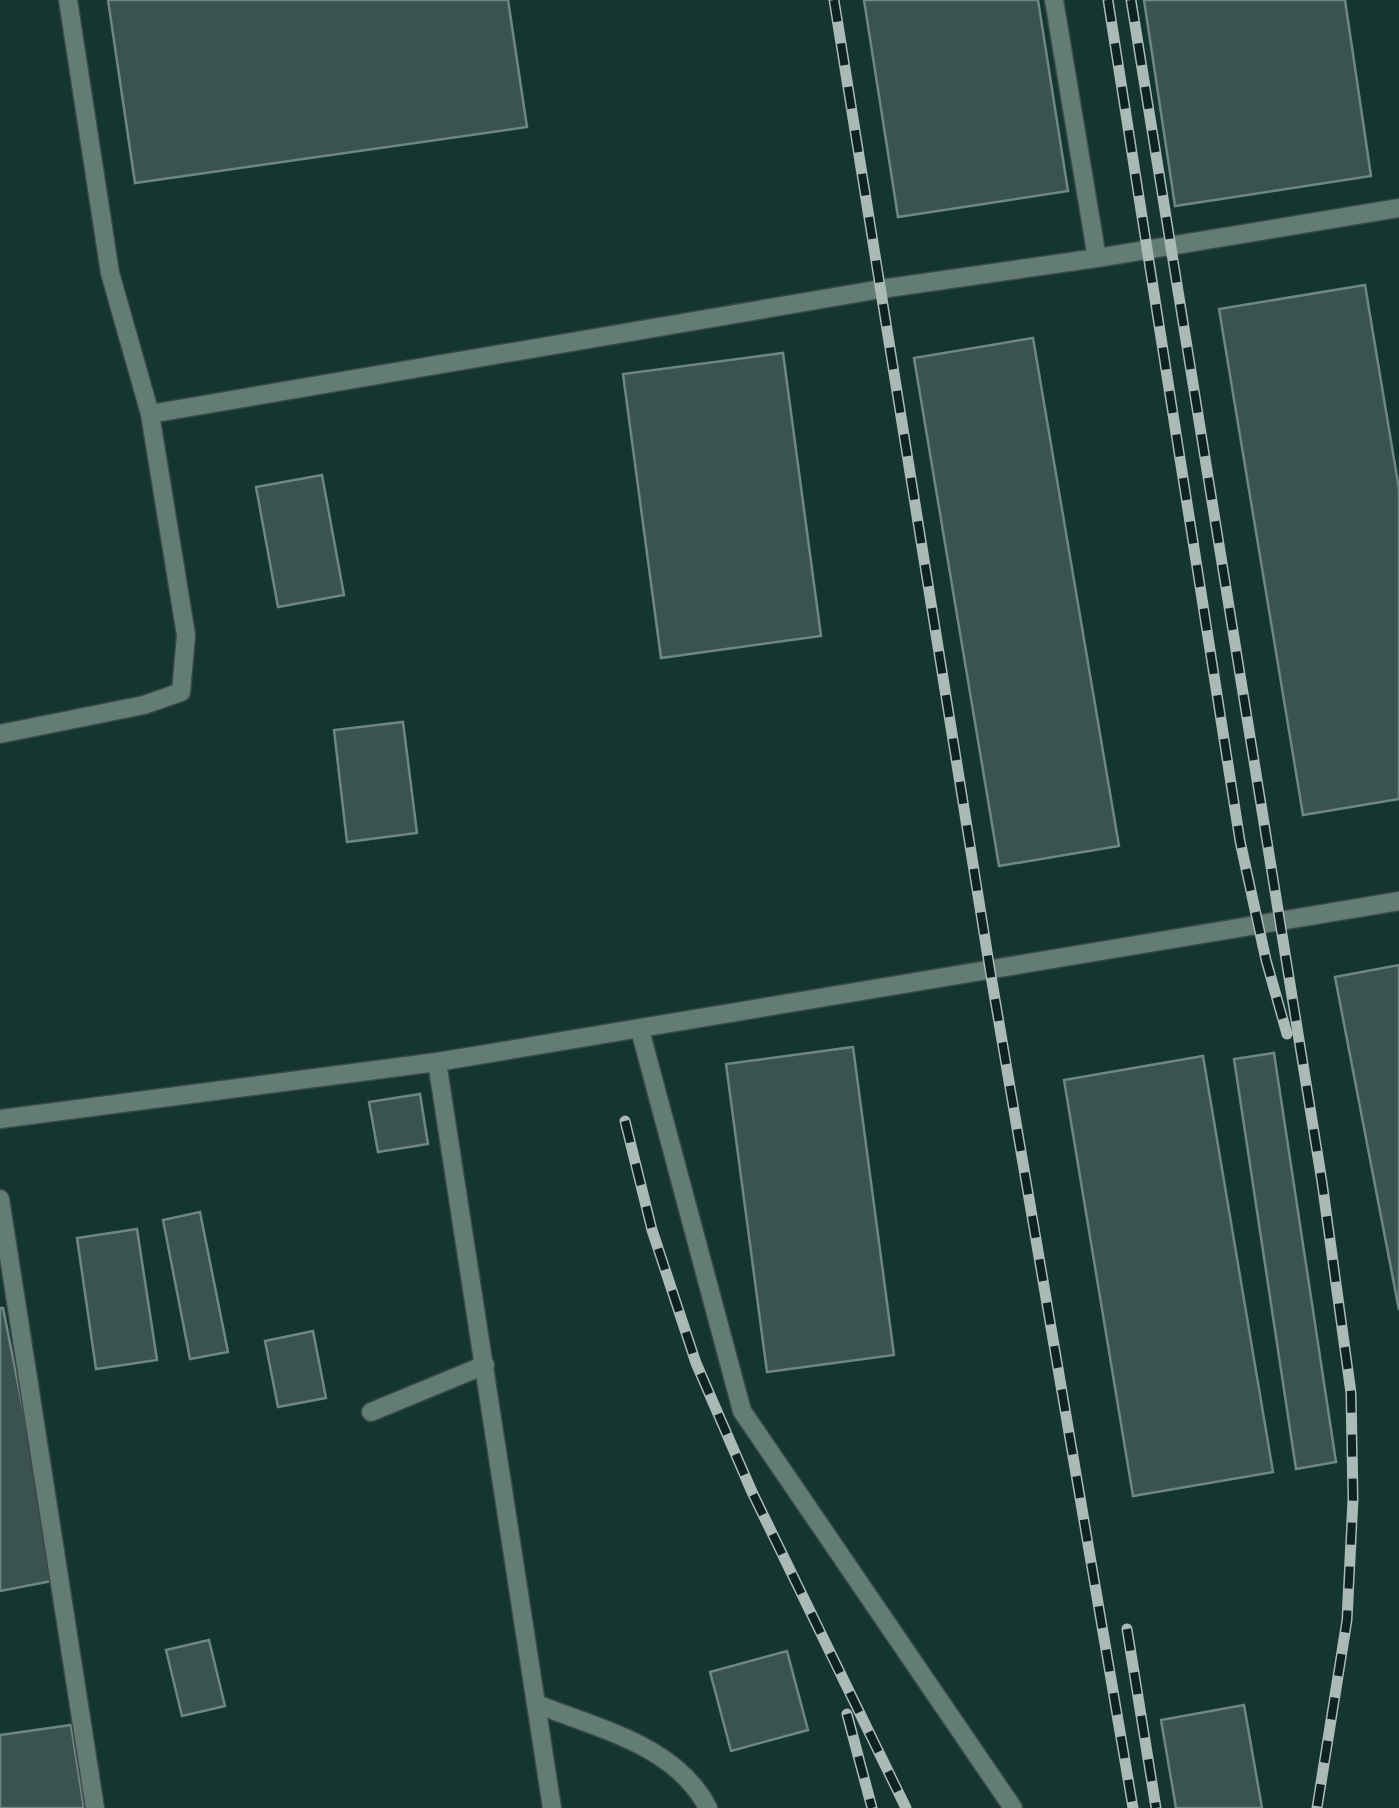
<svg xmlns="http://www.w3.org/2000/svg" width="1399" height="1808" viewBox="0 0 1399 1808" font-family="'Fira Sans',sans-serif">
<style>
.built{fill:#14362f}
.building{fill:#3b534e;stroke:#6e8782;stroke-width:2.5}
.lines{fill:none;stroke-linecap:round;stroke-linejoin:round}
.lane-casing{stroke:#374a46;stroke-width:21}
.lane{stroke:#637c76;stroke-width:18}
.rail-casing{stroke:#abbab7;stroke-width:11}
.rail{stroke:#0c231f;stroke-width:8;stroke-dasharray:22;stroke-linecap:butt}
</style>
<rect width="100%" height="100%" fill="#162d29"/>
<!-- built -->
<path class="built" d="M0 0H1399V1808H0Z"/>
<!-- building -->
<path class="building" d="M108 0H508L527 127 135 183Z
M864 0H1038L1068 191 898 217Z
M1144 0H1345L1371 176 1175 206Z
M1365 285 1399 489V799L1303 815 1219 309Z
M1033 338 1119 846 999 866 914 358Z
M783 353 821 636 661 658 623 374Z
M322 475 344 595 278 607 256 487Z
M403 722 417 833 347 842 334 730Z
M1399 965V1310L1335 977Z
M853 1047 894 1355 767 1372 726 1064Z
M1274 1053 1336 1462 1296 1469 1234 1059Z
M1203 1056 1273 1472 1133 1496 1064 1080Z
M420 1094 428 1144 378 1152 369 1102Z
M200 1212 228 1352 190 1359 163 1220Z
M137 1229 157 1360 96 1369 77 1238Z
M0 1308H3L57 1580 0 1591Z
M313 1331 326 1398 278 1407 265 1341Z
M209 1640 225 1706 182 1716 166 1650Z
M787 1651 808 1730 731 1751 710 1672Z
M1244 1705 1262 1808H1176L1161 1720Z
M71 1725 84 1808H0V1735Z"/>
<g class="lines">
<defs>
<path id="lane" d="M68 0 110 273 150 414 881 289 1097 258 1399 208
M1054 0 1097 258
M0 734 144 705 181 692 186 635 150 414
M640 1030 742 1411 1013 1808
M437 1062 552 1808
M0 1119 437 1062 1399 901
M0 1199 95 1808
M371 1412 485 1365
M537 1704C598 1729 676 1745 708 1808"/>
</defs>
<!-- lane casing -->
<use href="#lane" class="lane-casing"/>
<!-- lane -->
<use href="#lane" class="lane"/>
<defs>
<path id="rail" d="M834 0 990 970 1133 1808
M1108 0 1240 841 1266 960 1287 1034
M1131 0 1322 1182 1351 1393 1353 1499 1347 1620 1317 1808
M625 1121 652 1230 696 1363 752 1492 906 1808
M1127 1629 1156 1808
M847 1714 872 1808"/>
</defs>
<!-- rail casing -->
<use href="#rail" class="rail-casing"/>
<!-- rail -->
<use href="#rail" class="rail"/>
</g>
</svg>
